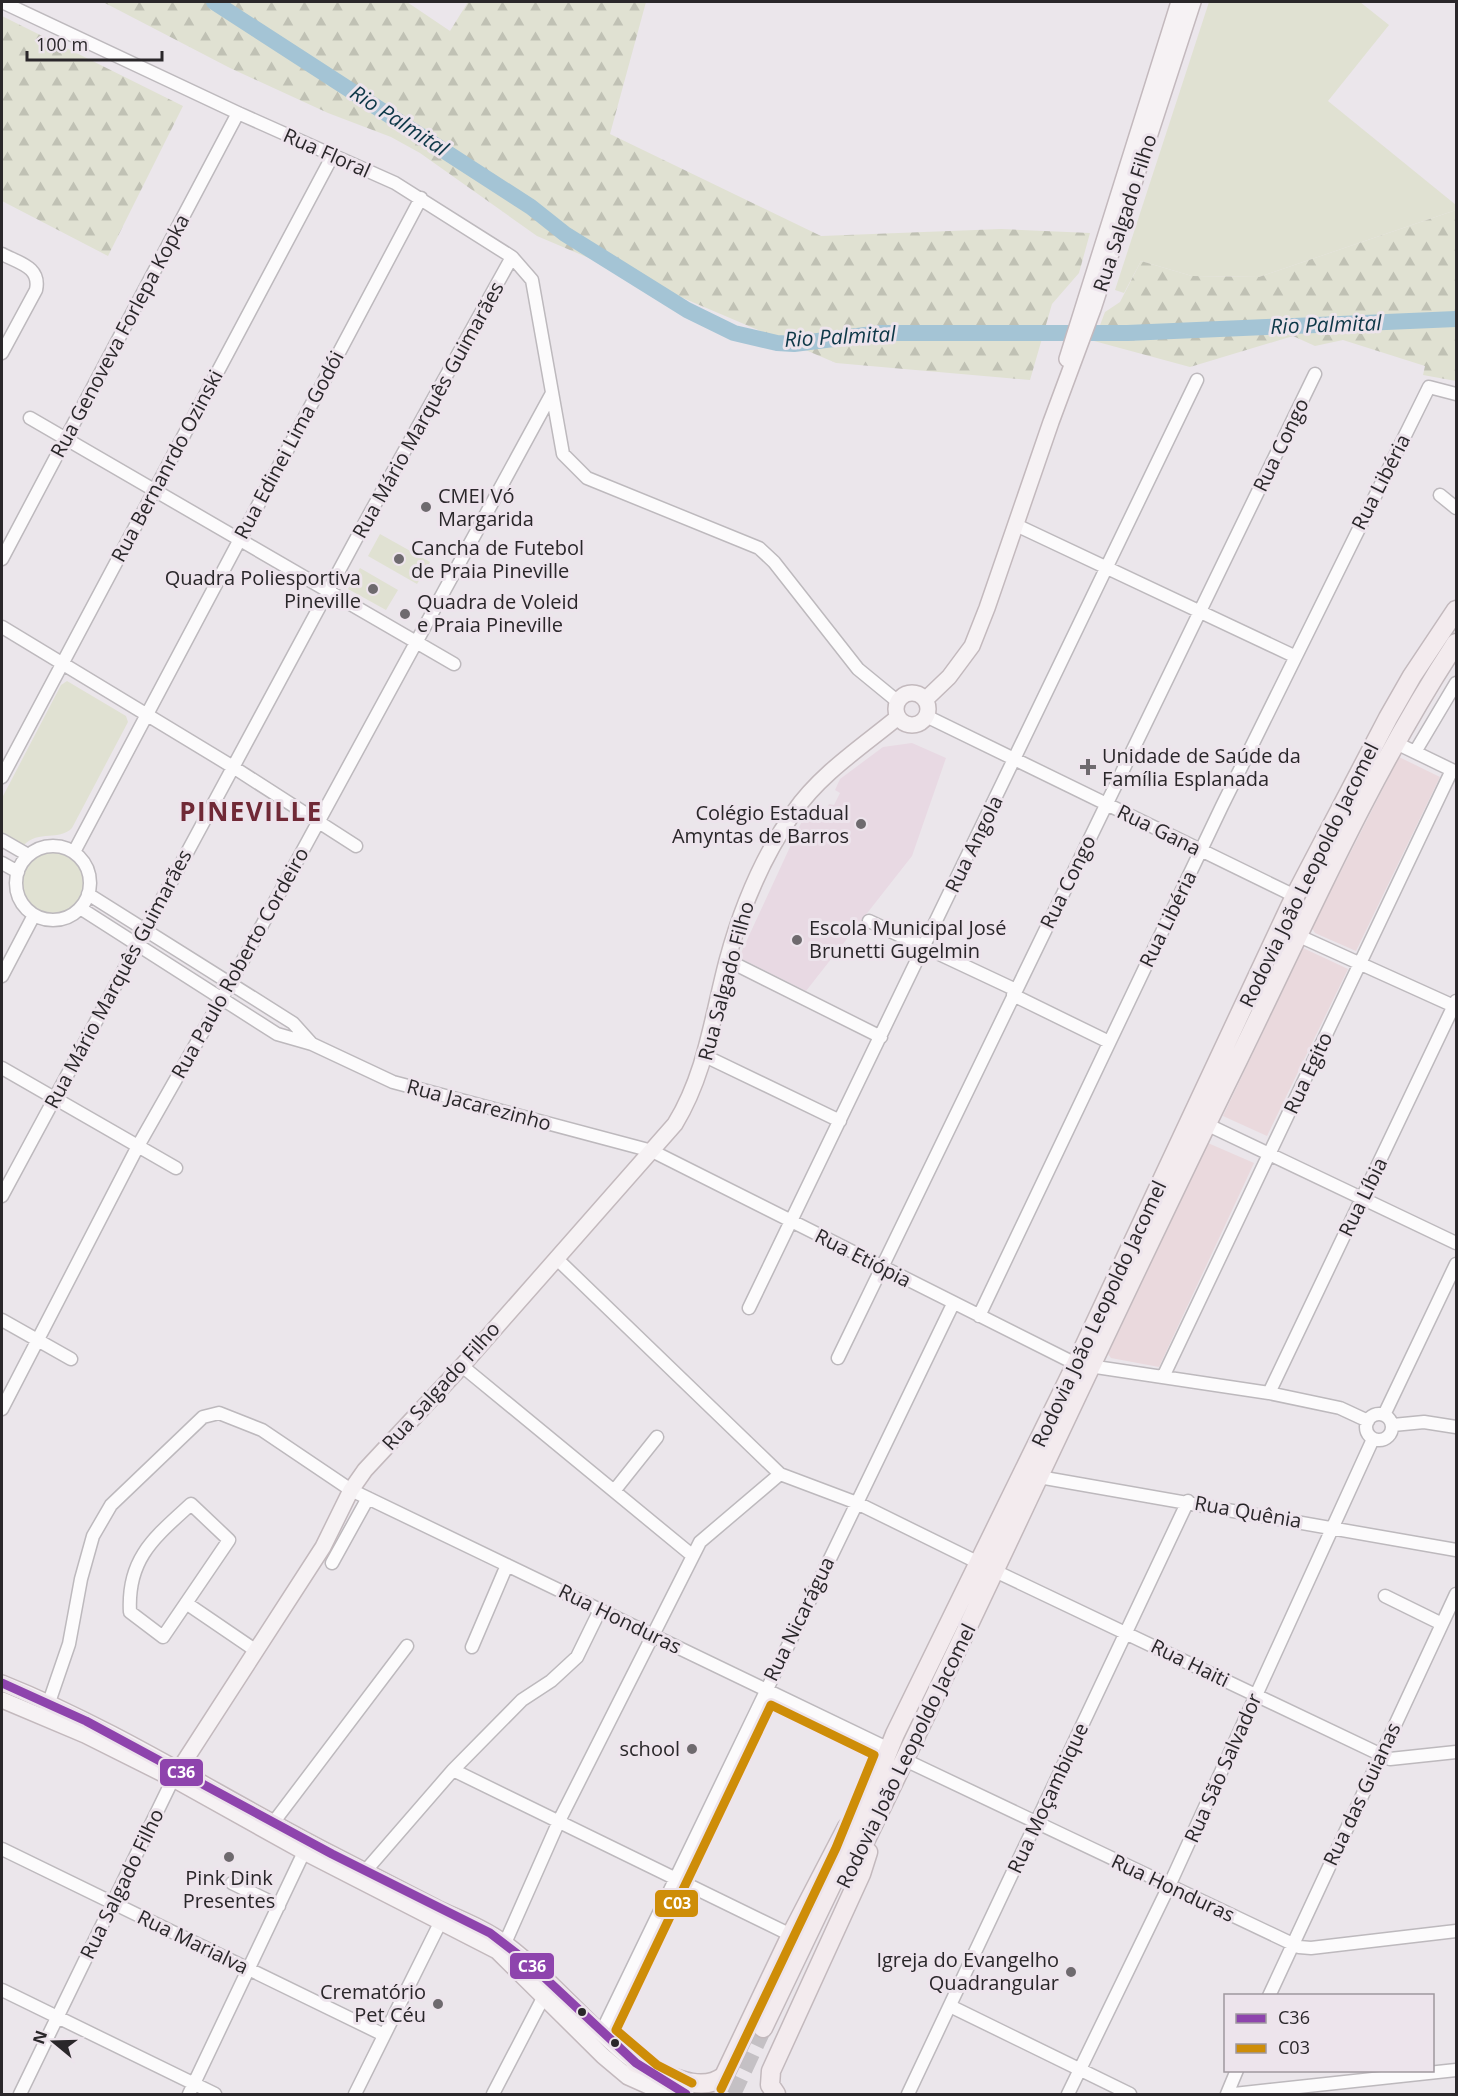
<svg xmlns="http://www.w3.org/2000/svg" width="1458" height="2096" viewBox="0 0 1458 2096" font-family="'Open Sans',sans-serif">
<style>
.commercial{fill:#ead9dd}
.education{fill:#e8d9e3}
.green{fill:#e0e1d2}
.forest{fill:url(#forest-firs)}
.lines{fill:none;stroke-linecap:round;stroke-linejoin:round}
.river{stroke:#a4c4d5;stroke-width:16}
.highway-tunnel{stroke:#c4c0c4;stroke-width:18;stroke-dasharray:18 9;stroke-linecap:butt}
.minor-casing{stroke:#bdb9bd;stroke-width:15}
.major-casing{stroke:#c3b9bd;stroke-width:18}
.highway-casing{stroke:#c3b9bd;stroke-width:21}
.minor{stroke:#fcfbfc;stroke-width:12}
.major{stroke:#f6f2f4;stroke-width:15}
.highway{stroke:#f3ebee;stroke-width:18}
.bus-1-casing{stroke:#ede4ec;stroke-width:14}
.bus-2-casing{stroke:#ede4ec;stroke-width:14}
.bus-1{stroke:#8e44ad;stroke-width:9}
.bus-2{stroke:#ce8d08;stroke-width:9}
.poi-dot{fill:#6e6a6e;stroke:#ede4ec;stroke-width:2}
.bus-dot{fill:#2a272a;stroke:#ede4ec;stroke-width:2}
.labels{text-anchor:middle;stroke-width:6;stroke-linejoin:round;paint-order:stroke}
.street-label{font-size:20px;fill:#2a272a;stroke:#ede4ec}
.poi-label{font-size:20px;fill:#2a272a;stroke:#ede4ec;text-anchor:start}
.water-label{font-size:21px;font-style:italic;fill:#0e3848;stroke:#ede4ec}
.district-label{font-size:26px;font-weight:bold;letter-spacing:1.5px;fill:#702936;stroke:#ede4ec}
.line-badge{stroke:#ede4ec;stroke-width:2}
.badge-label{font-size:16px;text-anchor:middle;font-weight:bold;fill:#fff}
</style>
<defs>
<pattern id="forest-firs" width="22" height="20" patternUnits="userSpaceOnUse" patternTransform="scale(1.5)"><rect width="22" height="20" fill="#e0e1d2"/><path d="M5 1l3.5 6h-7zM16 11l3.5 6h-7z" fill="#c0c1b4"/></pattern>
</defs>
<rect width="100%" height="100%" fill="#ebe6eb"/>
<!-- commercial -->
<path class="commercial" d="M1399 757 1440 777 1356 951 1315 933 1312 928Z
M1303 948 1348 969 1267 1136 1223 1116Z
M1208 1143 1254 1163 1159 1367 1111 1358 1108 1354Z"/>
<!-- education -->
<path class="education" d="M912 743 946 758 912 856 806 991 742 959 740 955 802 821 826 810 829 804 834 805 840 793 835 790 840 779 883 747Z"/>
<!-- green -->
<path class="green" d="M1209 2H1360L1389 25 1328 101 1456 205V210L1259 277 1192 276 1141 261 1124 293 1115 290Z
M380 534 430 562 417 584 368 556Z
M360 568 398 590 386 610 348 589Z
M67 681 126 716 128 722 72 828C60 841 38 830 24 845L2 832V798L61 685Z
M20 882a33 33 0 1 1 66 0a33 33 0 1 1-66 0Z"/>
<!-- forest -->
<path class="forest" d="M103 2H407L450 31 468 2H646L610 134 821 236 1001 229 1090 233 1079 273 1052 304 1030 380 836 363 537 236 420 153 391 137 328 113 230 68Z
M2 16 183 106 108 256 2 201Z
M1456 210V381L1423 375 1425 366 1343 340 1315 346 1293 336 1190 367 1094 341 1105 312 1120 302 1141 261 1192 276 1259 277Z"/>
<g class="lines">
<!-- river -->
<path class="river" d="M214 2 531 207 565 234 687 310 734 333 777 343 794 344 881 333H1127L1456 319"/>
<!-- highway-tunnel -->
<path class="highway-tunnel" d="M732 2094 763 2028"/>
<defs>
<path id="minor" d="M2 2 238 113 395 183 512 257 532 280 563 454 587 478 759 548 774 562 858 669 897 701
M2 254C19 263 41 267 36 290L2 353
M30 418 454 664
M1440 495 1456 508
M1016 525 1294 656
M2 559 238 113
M2 627 233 767 356 846
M926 716 1295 896
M1396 743 1456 772
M1415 752 1456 683
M2 777 333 155
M2 840 28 855
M16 883a37 37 0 1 1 74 0a37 37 0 1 1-74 0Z
M74 852 421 198
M2 863 18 872
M88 894 293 1023 311 1043
M80 908 277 1034 312 1044 393 1082 652 1151 1076 1364 1269 1393 1340 1408 1368 1421
M869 921 1016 990
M1299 936 1456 1007
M727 960 881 1037
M2 976 34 915
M1013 995 1109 1042
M705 1056 840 1121
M2 1068 176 1168
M1206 1124 1456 1243
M2 1196 369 515 512 257
M556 1258 780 1474 857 1503 979 1563
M749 1308 1197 380
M979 1316 1222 806 1429 387 1456 394
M2 1320 71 1359
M838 1358 1315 374
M462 1366 693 1556
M1163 1377 1452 770
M1269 1393 1456 1001
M2 1409 138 1146 230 984 552 393
M1366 1427a13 13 0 1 1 26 0a13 13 0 1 1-26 0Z
M1384 1415 1456 1264
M1393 1425 1424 1422 1456 1427
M1039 1477 1456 1550
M614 1491 657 1437
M191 1504 229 1540 163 1637 130 1612C127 1558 155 1537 191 1504Z
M332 1563 368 1498
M995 1571 1390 1759 1456 1752
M1385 1596 1442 1624
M186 1603 255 1650
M472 1647 507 1565
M46 1711 69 1644 81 1579 93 1536 111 1505 203 1417 219 1413 262 1430 351 1490 889 1749
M905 1760 1299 1947 1311 1948 1456 1931
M453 1770 791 1935
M273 1823 407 1646
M2 1849 384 2035
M361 1876 453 1770 522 1700 551 1681 577 1657 600 1610
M232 1883 279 1906
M505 1943 559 1821 700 1542 780 1474
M2 1990 215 2094
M1269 1996 1456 1594
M950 2006 1130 2094
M601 2033 953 1304
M20 2094 173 1779
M189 2094 304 1852
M355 2094 441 1921
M493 2094 543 1998
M908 2094 1188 1501
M1068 2094 1169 1886 1373 1439
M1227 2094 1237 2070
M1234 2094 1456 2070"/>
<path id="major" d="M1067 359 1179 2
M896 709a16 16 0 1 1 32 0a16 16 0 1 1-32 0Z
M925 700 949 677 972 646 987 608 1051 422 1093 309 1193 2
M2 1683C117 1729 221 1797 332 1854 367 1872 402 1890 437 1908 460 1919 485 1928 506 1944 568 1991 613 2061 686 2094
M2 1700 85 1735 173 1779 304 1852 497 1951 603 2056 628 2077 664 2093
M173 1779 323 1547 351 1490 365 1470 462 1366 675 1124C706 1073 712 1018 727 961 741 909 763 856 794 812 820 774 863 746 898 717"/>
<path id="highway" d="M855 1862C985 1596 1107 1326 1238 1060 1307 919 1370 774 1456 643
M763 2028 847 1853 895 1734 1076 1364 1295 896 1388 718 1412 676 1456 610
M635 2063C662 2071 699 2096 724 2076L791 1935 847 1827
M776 2094 770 2085 771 2071 861 1874 868 1852"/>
</defs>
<!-- minor casing -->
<use href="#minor" class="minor-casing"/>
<!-- major casing -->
<use href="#major" class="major-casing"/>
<!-- highway casing -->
<use href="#highway" class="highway-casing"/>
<!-- minor -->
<use href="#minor" class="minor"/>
<!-- major -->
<use href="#major" class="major"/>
<!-- highway -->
<use href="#highway" class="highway"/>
<defs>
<path id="bus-1" d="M2 1683 86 1721 332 1854 490 1933 529 1963 636 2063 686 2094"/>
<path id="bus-2" d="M692 2083 657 2065 616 2030 771 1705 874 1755 836 1848 721 2089"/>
</defs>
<!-- bus-1 casing -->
<use href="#bus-1" class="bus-1-casing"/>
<!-- bus-2 casing -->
<use href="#bus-2" class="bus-2-casing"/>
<!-- bus-1 -->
<use href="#bus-1" class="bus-1"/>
<!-- bus-2 -->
<use href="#bus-2" class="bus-2"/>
</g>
<!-- markers -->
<g class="poi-dot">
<circle cx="426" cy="507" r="6"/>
<circle cx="399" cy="559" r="6"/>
<circle cx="373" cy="589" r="6"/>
<circle cx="405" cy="614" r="6"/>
<path d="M1085 758h6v6h6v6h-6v6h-6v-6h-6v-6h6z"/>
<circle cx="861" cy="824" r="6"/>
<circle cx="797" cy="940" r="6"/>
<circle cx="692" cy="1749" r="6"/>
<circle cx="229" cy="1857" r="6"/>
<circle cx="1071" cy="1972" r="6"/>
<circle cx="438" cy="2004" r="6"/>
</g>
<g class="bus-dot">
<circle cx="582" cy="2012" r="5"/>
<circle cx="615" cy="2043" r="5"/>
</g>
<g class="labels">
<!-- street labels -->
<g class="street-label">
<text transform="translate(327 153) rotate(24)" y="7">Rua Floral</text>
<text transform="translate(1125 213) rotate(-72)" y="7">Rua Salgado Filho</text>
<text transform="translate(120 336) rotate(-62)" y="7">Rua Genoveva Forlepa Kopka</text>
<text transform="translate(428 410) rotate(-61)" y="7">Rua Mário Marquês Guimarães</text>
<text transform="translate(289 445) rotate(-62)" y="7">Rua Edinei Lima Godói</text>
<text transform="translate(1281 445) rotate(-64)" y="7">Rua Congo</text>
<text transform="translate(167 466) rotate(-62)" y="7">Rua Bernanrdo Ozinski</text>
<text transform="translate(1381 482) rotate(-63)" y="7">Rua Libéria</text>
<text transform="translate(1159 830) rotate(26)" y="7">Rua Gana</text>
<text transform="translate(974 844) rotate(-64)" y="7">Rua Angola</text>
<text transform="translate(1309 875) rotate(-64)" y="7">Rodovia João Leopoldo Jacomel</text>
<text transform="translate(1068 882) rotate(-64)" y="7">Rua Congo</text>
<text transform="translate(1168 919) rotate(-64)" y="7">Rua Libéria</text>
<text transform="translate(240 963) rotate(-61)" y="7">Rua Paulo Roberto Cordeiro</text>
<text transform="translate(118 979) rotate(-62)" y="7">Rua Mário Marquês Guimarães</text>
<text transform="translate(726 981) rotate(-75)" y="7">Rua Salgado Filho</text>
<text transform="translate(1308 1073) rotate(-65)" y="7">Rua Egito</text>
<text transform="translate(479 1105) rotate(15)" y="7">Rua Jacarezinho</text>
<text transform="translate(1363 1197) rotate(-64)" y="7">Rua Líbia</text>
<text transform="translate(863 1258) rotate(27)" y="7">Rua Etiópia</text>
<text transform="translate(1099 1314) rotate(-65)" y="7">Rodovia João Leopoldo Jacomel</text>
<text transform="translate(441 1386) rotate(-48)" y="7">Rua Salgado Filho</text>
<text transform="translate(1248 1512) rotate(10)" y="7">Rua Quênia</text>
<text transform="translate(620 1619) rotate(26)" y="7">Rua Honduras</text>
<text transform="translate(799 1619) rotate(-64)" y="7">Rua Nicarágua</text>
<text transform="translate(1190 1663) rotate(26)" y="7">Rua Haiti</text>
<text transform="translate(906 1756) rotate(-64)" y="7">Rodovia João Leopoldo Jacomel</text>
<text transform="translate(1223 1768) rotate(-66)" y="7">Rua São Salvador</text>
<text transform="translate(1362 1794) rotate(-65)" y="7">Rua das Guianas</text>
<text transform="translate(1048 1798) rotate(-65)" y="7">Rua Moçambique</text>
<text transform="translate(122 1884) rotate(-64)" y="7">Rua Salgado Filho</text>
<text transform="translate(1173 1888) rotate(25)" y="7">Rua Honduras</text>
<text transform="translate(193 1942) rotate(26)" y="7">Rua Marialva</text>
</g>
<!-- poi labels -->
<g class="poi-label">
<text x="438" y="503">CMEI Vó<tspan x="438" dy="23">Margarida</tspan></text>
<text x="411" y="555">Cancha de Futebol<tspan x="411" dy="23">de Praia Pineville</tspan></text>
<text x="361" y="585" text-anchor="end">Quadra Poliesportiva<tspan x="361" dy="23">Pineville</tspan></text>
<text x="417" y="609">Quadra de Voleid<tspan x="417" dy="23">e Praia Pineville</tspan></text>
<text x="1102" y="763">Unidade de Saúde da<tspan x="1102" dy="23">Família Esplanada</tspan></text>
<text x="849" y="820" text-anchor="end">Colégio Estadual<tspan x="849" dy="23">Amyntas de Barros</tspan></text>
<text x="809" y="935">Escola Municipal José<tspan x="809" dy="23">Brunetti Gugelmin</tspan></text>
<text x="680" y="1756" text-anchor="end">school</text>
<text x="229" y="1885" text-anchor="middle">Pink Dink<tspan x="229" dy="23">Presentes</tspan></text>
<text x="1059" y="1967" text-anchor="end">Igreja do Evangelho<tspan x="1059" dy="23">Quadrangular</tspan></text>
<text x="426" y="1999" text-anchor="end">Crematório<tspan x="426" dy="23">Pet Céu</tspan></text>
</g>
<!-- water labels -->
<g class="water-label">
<text transform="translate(399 121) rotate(33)" y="7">Rio Palmital</text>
<text transform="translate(1326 325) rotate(-2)" y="7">Rio Palmital</text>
<text transform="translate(840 337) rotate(-3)" y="7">Rio Palmital</text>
</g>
<!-- district labels -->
<g class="district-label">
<text x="251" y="821">PINEVILLE</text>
</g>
</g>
<g class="line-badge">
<rect x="159" y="1758" width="45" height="29" rx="6" fill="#8e44ad"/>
<rect x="654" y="1889" width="45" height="29" rx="6" fill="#ce8d08"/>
<rect x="509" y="1952" width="46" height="28" rx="6" fill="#8e44ad"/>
</g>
<g class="badge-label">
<text x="181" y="1778">C36</text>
<text x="677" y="1909">C03</text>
<text x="532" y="1972">C36</text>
</g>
<!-- border -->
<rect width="1458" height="2096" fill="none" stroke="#2a272a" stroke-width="6"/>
<!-- legend -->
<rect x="1224" y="1994" width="210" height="78" fill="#ede4ec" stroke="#9f989e" stroke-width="1.5"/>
<rect x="1236" y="2014" width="30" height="9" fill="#8e44ad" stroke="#9f989e" stroke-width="1.5"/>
<text x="1278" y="2024" font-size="18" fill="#2a272a">C36</text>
<rect x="1236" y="2044" width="30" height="9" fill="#ce8d08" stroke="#9f989e" stroke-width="1.5"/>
<text x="1278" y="2054" font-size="18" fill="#2a272a">C03</text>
<!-- north arrow -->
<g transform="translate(54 2042) rotate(289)" stroke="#ede4ec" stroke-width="4.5" paint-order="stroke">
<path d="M0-4.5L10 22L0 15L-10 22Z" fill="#2a272a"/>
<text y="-9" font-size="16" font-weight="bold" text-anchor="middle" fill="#2a272a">N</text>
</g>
<!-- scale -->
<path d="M27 51v9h135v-9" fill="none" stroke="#2a272a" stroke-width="3"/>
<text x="36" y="51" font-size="18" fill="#2a272a" stroke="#ede4ec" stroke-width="4.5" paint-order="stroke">100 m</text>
</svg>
